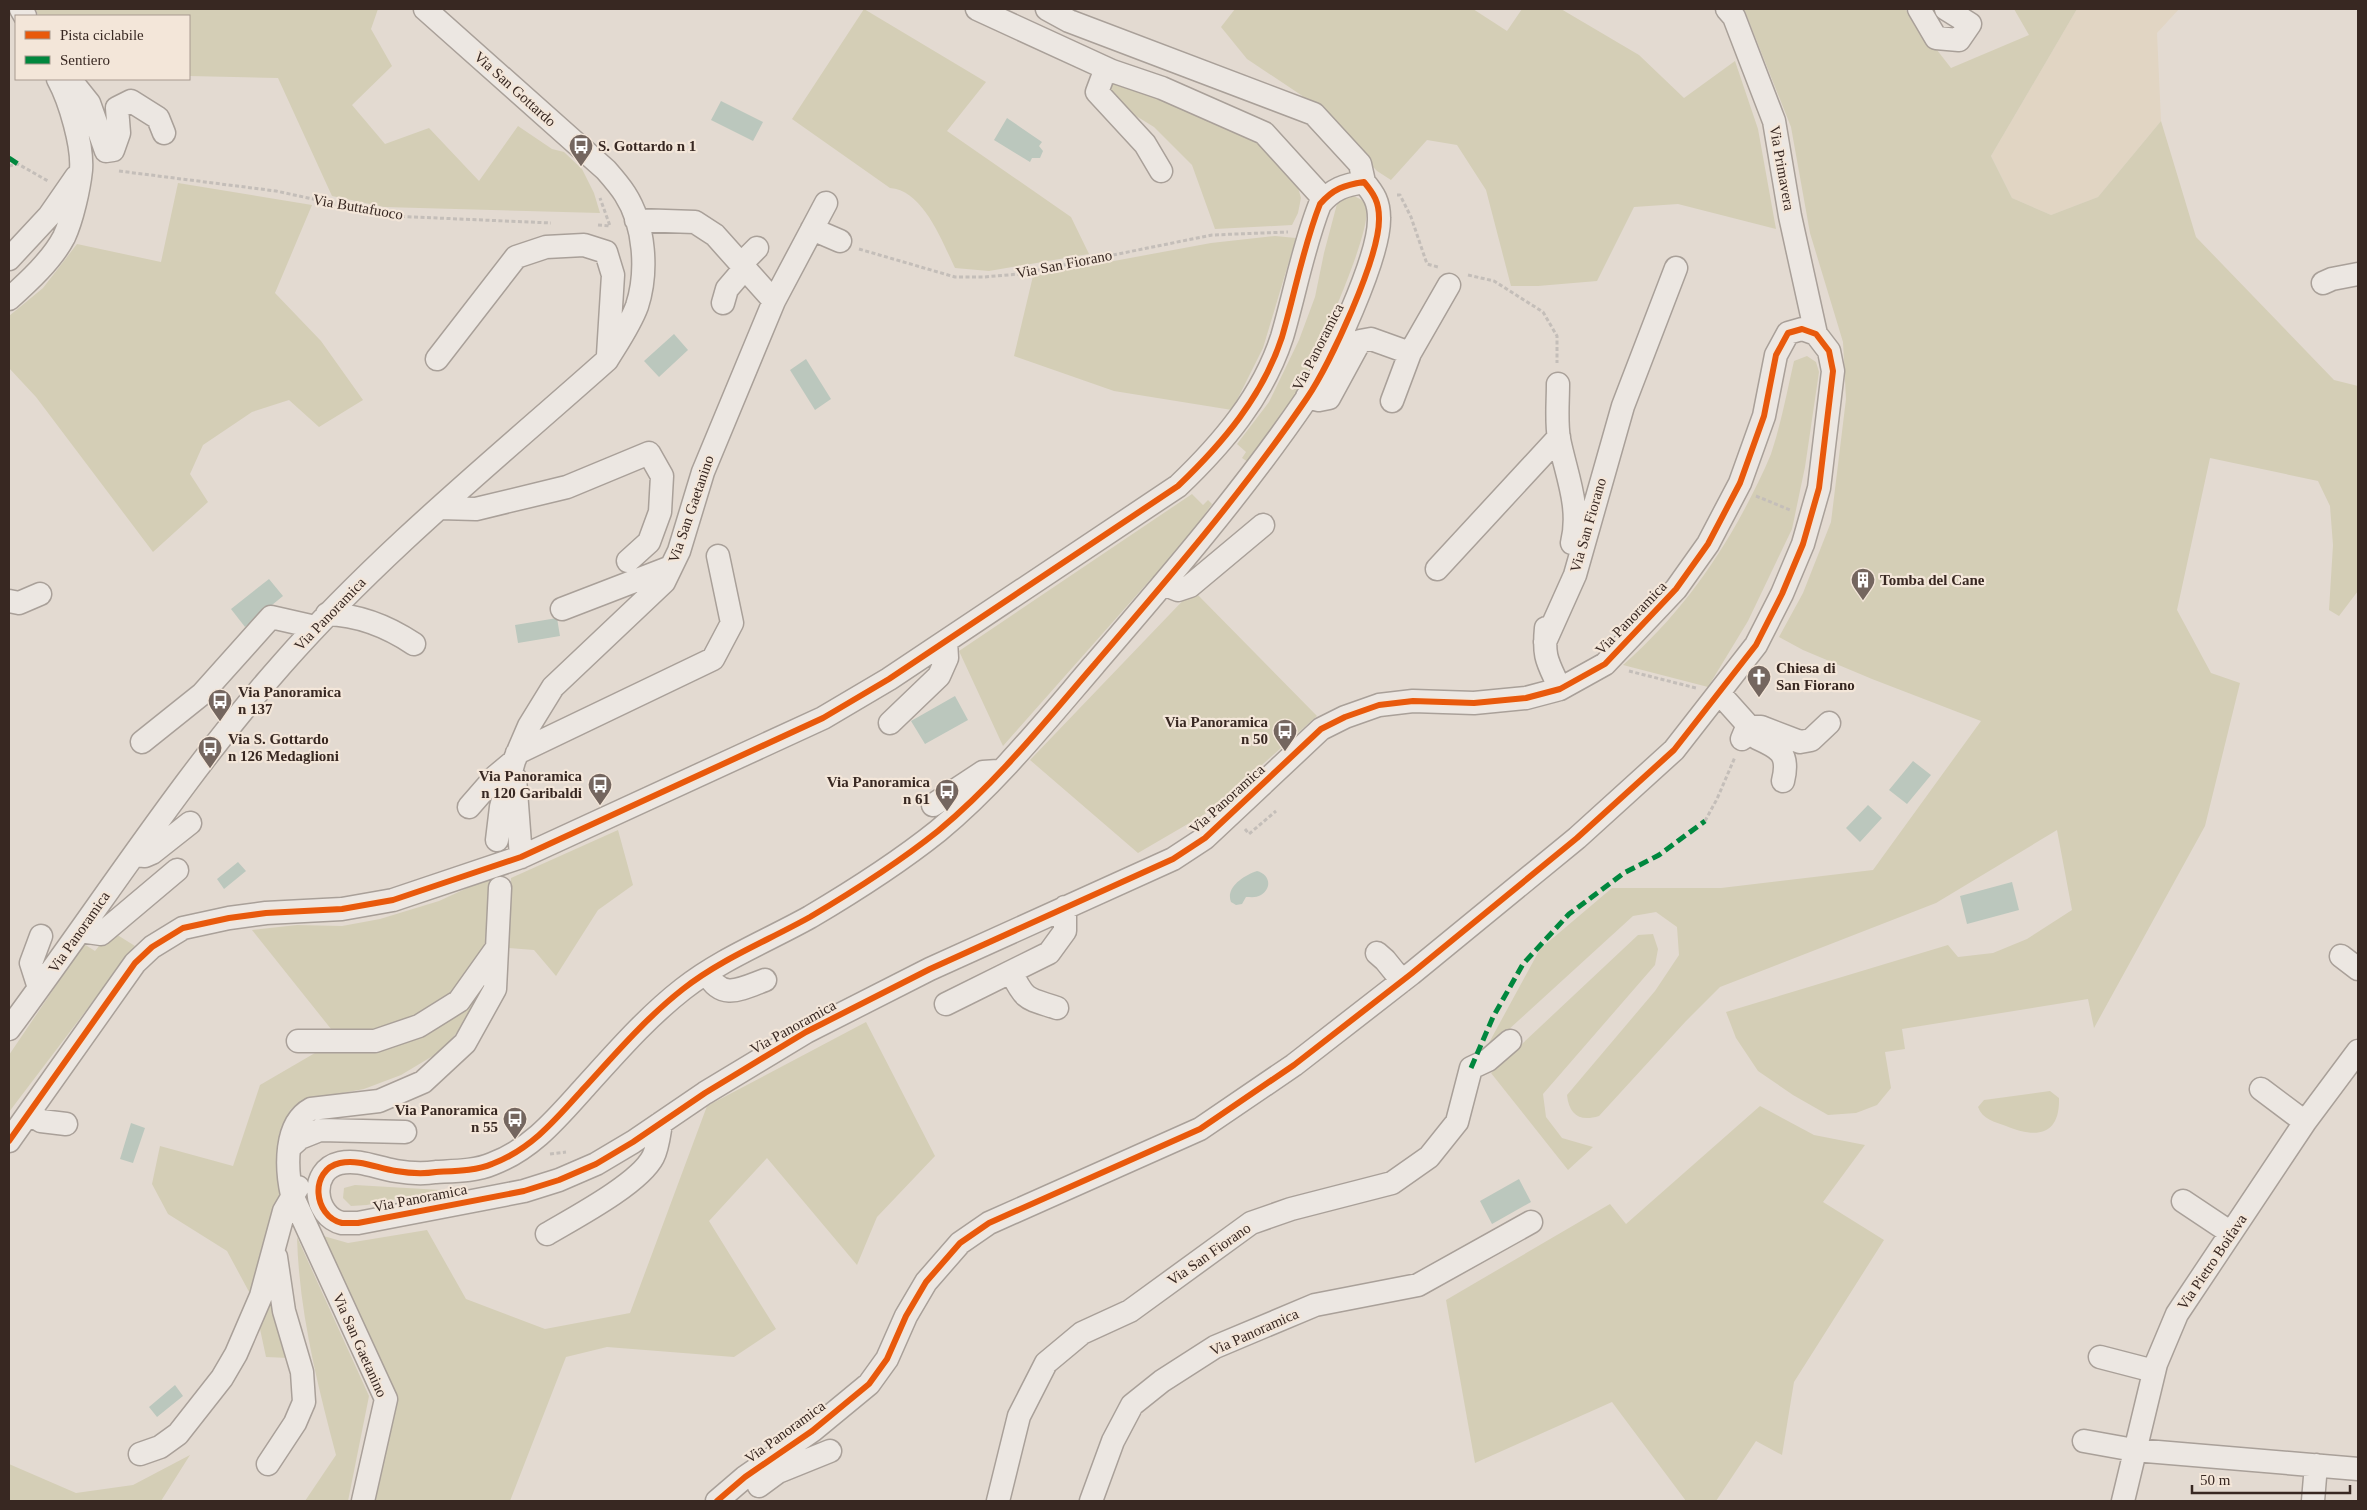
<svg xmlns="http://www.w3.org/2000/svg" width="2367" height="1510" viewBox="0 0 2367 1510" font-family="Georgia,serif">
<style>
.farmland{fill:#e1d5c3}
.green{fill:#d4ceb6}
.water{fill:#bbc7bd}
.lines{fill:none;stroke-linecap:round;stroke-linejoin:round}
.minor-casing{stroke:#a9a099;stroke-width:25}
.path{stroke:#c4beb9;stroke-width:3;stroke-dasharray:4 2.5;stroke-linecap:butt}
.minor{stroke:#ece7e2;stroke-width:22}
.quiet{stroke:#00873e;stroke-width:5;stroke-dasharray:10 5;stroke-linecap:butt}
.cycleway-casing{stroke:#f3e6d9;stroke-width:9}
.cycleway{stroke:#e8590c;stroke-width:6}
.labels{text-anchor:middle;stroke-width:4.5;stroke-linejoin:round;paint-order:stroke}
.street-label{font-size:15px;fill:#382822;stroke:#f3e6d9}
.poi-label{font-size:15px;font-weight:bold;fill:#382822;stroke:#f3e6d9;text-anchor:start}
</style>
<rect width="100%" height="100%" fill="#e3dad1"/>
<!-- farmland -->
<path class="farmland" d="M2077 9H2179L2157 33 2161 121 2098 197 2051 215 2012 198 1991 156Z"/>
<!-- green -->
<path class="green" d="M35 9H378L371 29 392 66 352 105 385 144 429 128 479 181 518 126 552 149 564 152 582 169 594 193 600 213 384 207 332 196 278 78 189 76V16H39Z
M864 9 986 82 947 131 1071 217 1089 254 989 271 955 268C942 241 923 190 890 188L792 119Z
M1235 9H1473L1507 31 1522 9H1561L1639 55 1684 98 1735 61 1758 129 1776 229 1678 204 1634 207 1597 281 1538 286H1511L1486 190 1457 145 1427 140 1391 180 1377 171 1347 139 1301 95 1247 59 1221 27Z
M1744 9H1905L1951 68 2029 35 2014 9H2077L1991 156 2012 198 2051 215 2098 197 2161 121 2196 237 2334 380 2358 386V591L2339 616 2329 610 2333 545 2330 506 2318 481 2210 458 2177 610 2211 673 2240 683 2205 826 2094 1028 2088 999 1902 1029 1905 1049 1885 1052 1891 1088 1877 1105 1856 1113 1828 1115 1793 1095 1758 1071 1736 1038 1726 1012 1948 945 1958 957 1993 953 2027 939 2072 910 2057 830 1936 903 1720 987 1686 1021 1599 1116C1580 1122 1569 1115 1567 1095L1655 991 1679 955 1677 927 1656 912 1633 916 1484 1052 1540 949 1612 888H1721L1873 870 1981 721 1872 679 1803 650 1779 637 1803 593 1831 522 1846 399 1843 342 1810 233 1791 127Z
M1112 81 1212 117 1256 140 1295 177 1301 198 1298 213 1292 225 1215 229 1192 165 1154 127 1110 100Z
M178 183 312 205 275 293 321 341 363 400 319 427 289 400 252 412 203 445 190 474 208 502 153 552 36 397 9 368V316L43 288 77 244 161 262Z
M1348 194C1355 197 1363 198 1366 206 1374 230 1312 364 1298 391 1284 416 1265 439 1248 462L1242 458 1246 452 1237 444 1269 402 1299 340 1315 297 1324 253 1338 200Z
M1275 236 1296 238 1263 348 1232 410 1114 391 1014 356 1033 276 1211 243Z
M1807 356 1816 362 1819 372 1805 467 1792 529 1748 621 1708 687 1623 665C1673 621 1711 571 1743 512 1753 493 1763 474 1771 454 1781 424 1787 392 1794 361Z
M1192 494 1203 505 1208 500 1212 504 1170 562 1150 580 1003 746 959 651Z
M1193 590 1317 716 1210 811 1138 853 1030 760Z
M618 830 633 885 598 910 556 976 534 950 509 948 511 878Z
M491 877 489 937 474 994 486 989 471 1016 441 1051 401 1075 364 1089 310 1099 299 1103 290 1110 279 1134 281 1183 273 1244 289 1358 266 1357 254 1301 227 1251 168 1214 152 1184 160 1146 233 1166 260 1085 339 1039 252 930 297 925 342 926 380 919 439 901Z
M111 931 135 946 9 1112V1055L84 944 95 951Z
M1653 934 1658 949 1655 965 1543 1094 1546 1117 1562 1138 1593 1147 1568 1170 1491 1073 1638 935Z
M866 1022 935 1156 877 1217 857 1265 767 1158 709 1221 776 1329 734 1357 607 1347 566 1357 510 1501H372L396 1399 320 1235 348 1243 427 1230 466 1299 545 1329 630 1313 707 1106Z
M2050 1091 2059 1098C2060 1137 2035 1138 2006 1126 1995 1122 1982 1119 1978 1107L1984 1100Z
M1760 1106 1814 1135 1865 1145 1823 1202 1884 1240 1794 1382 1782 1455 1756 1441 1716 1501H1686L1612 1402 1475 1463 1446 1300 1610 1204 1626 1224Z
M355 1185 441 1190 367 1205 351 1206 343 1198 344 1188Z
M297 1237 369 1396 348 1501H305L336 1455C317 1383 299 1311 297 1237Z
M190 1455 161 1501H9V1464L76 1493 133 1485Z"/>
<!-- water -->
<path class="water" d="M721 101 763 122 753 141 711 120Z
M1007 118 1042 142 1039 146 1043 151 1040 158H1032L1030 162 994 140Z
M674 334 688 350 659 377 644 361Z
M806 359 831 399 815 410 790 370Z
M269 579 283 596 245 627 231 609Z
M557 618 560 636 518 643 515 625Z
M955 696 968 720 925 744 911 721Z
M1913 761 1931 775 1907 804 1889 790Z
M1868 805 1882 818 1860 842 1846 828Z
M238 862 246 871 224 889 217 879Z
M1257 871C1269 874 1273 887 1261 895 1256 898 1251 897 1246 897L1242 904 1236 905 1231 902C1225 887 1245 875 1257 871Z
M2012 882 2019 910 1967 924 1960 896Z
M131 1123 145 1128 133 1163 120 1159Z
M1519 1179 1531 1202 1492 1224 1480 1201Z
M175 1385 183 1396 157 1417 149 1407Z"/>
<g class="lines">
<defs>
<path id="minor" d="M21 9 25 16
M977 9 1112 71 1162 88 1264 133 1324 199
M1047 9 1069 21 1314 114 1360 164 1364 182
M1727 9 1734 17 1774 121 1790 216 1816 334
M1919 9 1936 38 1959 40 1970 24 1946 9
M1112 71 1103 76 1097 92 1145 144 1161 171
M61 83H73L89 103 106 151 113 150 119 133 117 108 131 101 158 118 164 133
M636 220 695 222 715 235 774 301
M812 229 840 241
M9 259 49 216 76 177
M741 264 757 248
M2323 283 2332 279 2358 274
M9 299C28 282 52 260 64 237 72 220 79 189 81 170 83 146 70 101 58 79
M723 303 727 289 745 268
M437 359 516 257 546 247 584 245 606 252 613 275 608 355
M1558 384C1558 402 1556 422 1559 439 1566 474 1581 507 1572 543
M1307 397 1319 400 1329 398 1360 341 1371 339 1410 353
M1392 401 1410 353 1449 285
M440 508 476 509 567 487 649 453 662 476 660 512 649 542 628 561
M1437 569 1559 437
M1163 584 1178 590 1190 586 1263 525
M9 601 19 603 40 594
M562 609 671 567
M327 614C360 615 387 626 414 644
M1546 628C1543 659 1548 662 1560 689
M1545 642 1575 575 1623 406 1676 268
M1720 694 1746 723 1747 727 1742 739
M890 723 939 676 947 658 946 641
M1747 727H1761L1800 742 1811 740 1829 723
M1757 738C1779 748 1790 753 1783 781
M142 742 202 694 271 617 315 627
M517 753 713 659 732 623 718 556
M515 778 521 857
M933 805 983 772 998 771
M469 807 496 776 514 761
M497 840 501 807 514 761 529 726 553 687 664 582 679 551 703 472 774 301 826 203
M134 855 145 856 152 853 190 823
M80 931 101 934 177 870
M1377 953 1385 960 1402 981
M2341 956 2358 969
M1011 972C1026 1002 1027 998 1057 1008
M707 973C721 1001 741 989 765 980
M39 988 31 963 41 936
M946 1004 1049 953 1065 931V907
M9 1029C100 907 182 777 283 663 381 552 497 458 607 360 618 342 630 325 637 306 648 272 645 225 625 194 620 186 613 178 606 170L425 9
M298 1041H375L419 1026 459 1001 496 949
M2261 1089 2305 1122
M29 1113 41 1121 66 1124
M9 1141 135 963 152 947 183 928 229 918 266 913 342 909 393 900 521 857 823 718 889 679 1178 486C1222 444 1263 396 1282 337 1295 293 1303 247 1320 204 1333 189 1344 185 1364 182 1374 194 1379 202 1379 218 1380 257 1330 364 1307 398 1243 492 1168 579 1094 665 1045 722 996 783 938 831 898 863 854 891 810 917 767 941 721 959 683 989 646 1018 616 1053 585 1087 557 1118 532 1149 492 1164 476 1171 454 1171 436 1172 423 1174 408 1173 396 1171 377 1168 359 1159 340 1163 309 1170 313 1216 342 1223 343 1223 356 1223 358 1223L524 1191 559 1180 596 1164 633 1142 705 1093 806 1032 930 969 1173 859 1205 838 1321 729 1345 717 1379 705 1413 701 1474 703 1526 698 1560 689 1605 664 1676 589 1708 544 1740 483 1764 416 1776 355 1788 333 1802 329 1816 334 1829 351 1833 371 1819 488 1803 544 1782 594 1756 645 1674 750 1577 838 1411 974 1294 1065 1200 1129 989 1223 960 1243 926 1282 906 1316 887 1359 869 1384 812 1431 745 1477 717 1501
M290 1147 300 1138 320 1130 405 1132
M2183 1201 2231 1233
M547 1234C574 1218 639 1184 653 1157 658 1147 659 1135 661 1123
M2100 1357 2154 1371
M2084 1441 2134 1450 2358 1469
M140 1454 160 1447 178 1434 222 1378 236 1354 261 1296 284 1211 298 1187
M268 1464 295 1423 304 1402 302 1372 284 1311 276 1257
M759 1486 778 1472 830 1451
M363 1501 386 1399 292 1195C286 1168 284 1124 311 1109L379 1101 423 1082 465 1043 495 989 500 888
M998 1501 1019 1416 1046 1363 1082 1333 1130 1311 1251 1223 1291 1209 1392 1183 1429 1157 1457 1122 1471 1068 1488 1060 1510 1041
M1091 1501 1113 1441 1132 1405 1162 1381 1215 1347 1315 1305 1418 1285 1531 1222
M2123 1501 2156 1364 2177 1314 2305 1122 2358 1051
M2313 1501 2316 1465"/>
</defs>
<!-- minor casing -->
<use href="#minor" class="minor-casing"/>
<!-- path -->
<path class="path" d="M9 166 18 164 48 181
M119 171 276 191 391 216 551 223
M1397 195H1400L1411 217 1427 264 1438 267
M598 225 610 226 600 198
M859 249 955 277H984L1019 274 1212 235 1288 232
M1468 275 1494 281 1543 312 1557 336V363
M1756 496 1790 510
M1629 671 1696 688
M1705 821 1717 799 1735 757
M1245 829 1249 834 1276 811
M550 1154 566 1152"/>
<!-- minor -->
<use href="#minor" class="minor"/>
<!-- quiet -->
<path class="quiet" d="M9 158 18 164
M1471 1068 1493 1017 1523 964 1569 914 1624 873 1659 855 1705 821"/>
<defs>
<path id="cycleway" d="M9 1141 135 963 152 947 183 928 229 918 266 913 342 909 393 900 521 857 823 718 889 679 1178 486C1222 444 1263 396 1282 337 1295 293 1303 247 1320 204 1333 189 1344 185 1364 182 1374 194 1379 202 1379 218 1380 257 1330 364 1307 398 1243 492 1168 579 1094 665 1045 722 996 783 938 831 898 863 854 891 810 917 767 941 721 959 683 989 646 1018 616 1053 585 1087 557 1118 532 1149 492 1164 476 1171 454 1171 436 1172 423 1174 408 1173 396 1171 377 1168 359 1159 340 1163 309 1170 313 1216 342 1223 343 1223 356 1223 358 1223L524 1191 559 1180 596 1164 633 1142 705 1093 806 1032 930 969 1173 859 1205 838 1321 729 1345 717 1379 705 1413 701 1474 703 1526 698 1560 689 1605 664 1676 589 1708 544 1740 483 1764 416 1776 355 1788 333 1802 329 1816 334 1829 351 1833 371 1819 488 1803 544 1782 594 1756 645 1674 750 1577 838 1411 974 1294 1065 1200 1129 989 1223 960 1243 926 1282 906 1316 887 1359 869 1384 812 1431 745 1477 717 1501"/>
</defs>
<!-- cycleway casing -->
<use href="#cycleway" class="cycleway-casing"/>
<!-- cycleway -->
<use href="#cycleway" class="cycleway"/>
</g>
<!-- icons -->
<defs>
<symbol id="bus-pin" viewBox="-11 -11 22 30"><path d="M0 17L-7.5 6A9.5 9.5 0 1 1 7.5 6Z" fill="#74665f" stroke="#f3e6d9"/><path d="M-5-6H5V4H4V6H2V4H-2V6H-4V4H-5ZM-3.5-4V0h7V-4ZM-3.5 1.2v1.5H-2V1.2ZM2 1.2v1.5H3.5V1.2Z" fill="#fff"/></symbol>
<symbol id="building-pin" viewBox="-11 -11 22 30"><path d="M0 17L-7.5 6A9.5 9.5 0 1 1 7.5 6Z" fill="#74665f" stroke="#f3e6d9"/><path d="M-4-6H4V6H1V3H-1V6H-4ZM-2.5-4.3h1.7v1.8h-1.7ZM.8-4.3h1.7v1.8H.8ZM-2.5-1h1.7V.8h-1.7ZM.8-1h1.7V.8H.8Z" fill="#fff"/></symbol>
<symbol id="church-pin" viewBox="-11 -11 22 30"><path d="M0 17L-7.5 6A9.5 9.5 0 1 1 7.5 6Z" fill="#74665f" stroke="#f3e6d9"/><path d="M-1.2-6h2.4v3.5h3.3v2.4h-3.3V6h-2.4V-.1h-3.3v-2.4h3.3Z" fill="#fff"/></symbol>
</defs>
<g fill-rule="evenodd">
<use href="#bus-pin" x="567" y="132" width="28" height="38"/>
<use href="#building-pin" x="1849" y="566" width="28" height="38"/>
<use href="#church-pin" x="1745" y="663" width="28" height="38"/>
<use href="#bus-pin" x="206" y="687" width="28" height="38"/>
<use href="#bus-pin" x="1271" y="717" width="28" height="38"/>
<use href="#bus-pin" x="196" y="734" width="28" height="38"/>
<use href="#bus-pin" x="586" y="771" width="28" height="38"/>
<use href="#bus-pin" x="933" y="777" width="28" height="38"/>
<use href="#bus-pin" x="501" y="1105" width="28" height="38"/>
</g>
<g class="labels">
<!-- street labels -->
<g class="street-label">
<text transform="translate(515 89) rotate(42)" y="5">Via San Gottardo</text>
<text transform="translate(1782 168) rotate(80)" y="5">Via Primavera</text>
<text transform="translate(358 207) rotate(10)" y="5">Via Buttafuoco</text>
<text transform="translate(1064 264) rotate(-11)" y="5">Via San Fiorano</text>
<text transform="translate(1318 347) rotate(-63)" y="5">Via Panoramica</text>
<text transform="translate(691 509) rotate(-71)" y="5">Via San Gaetanino</text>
<text transform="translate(1588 525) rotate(-74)" y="5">Via San Fiorano</text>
<text transform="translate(330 614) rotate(-46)" y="5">Via Panoramica</text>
<text transform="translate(1631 618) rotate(-46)" y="5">Via Panoramica</text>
<text transform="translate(1227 799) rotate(-42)" y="5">Via Panoramica</text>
<text transform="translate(79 932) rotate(-55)" y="5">Via Panoramica</text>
<text transform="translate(793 1027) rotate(-29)" y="5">Via Panoramica</text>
<text transform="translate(420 1198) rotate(-11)" y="5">Via Panoramica</text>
<text transform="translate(1209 1254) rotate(-35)" y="5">Via San Fiorano</text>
<text transform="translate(2212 1262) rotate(-56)" y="5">Via Pietro Boifava</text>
<text transform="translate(1254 1332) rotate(-24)" y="5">Via Panoramica</text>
<text transform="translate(360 1345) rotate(66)" y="5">Via San Gaetanino</text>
<text transform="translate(785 1432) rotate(-36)" y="5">Via Panoramica</text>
</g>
<!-- poi labels -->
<g class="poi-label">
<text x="598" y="151">S. Gottardo n 1</text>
<text x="1880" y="585">Tomba del Cane</text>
<text x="1776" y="673">Chiesa di<tspan x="1776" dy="17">San Fiorano</tspan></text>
<text x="238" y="697">Via Panoramica<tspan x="238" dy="17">n 137</tspan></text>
<text x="1268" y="727" text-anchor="end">Via Panoramica<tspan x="1268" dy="17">n 50</tspan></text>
<text x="228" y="744">Via S. Gottardo<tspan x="228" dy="17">n 126 Medaglioni</tspan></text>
<text x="582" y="781" text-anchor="end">Via Panoramica<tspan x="582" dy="17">n 120 Garibaldi</tspan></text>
<text x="930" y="787" text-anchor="end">Via Panoramica<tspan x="930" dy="17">n 61</tspan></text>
<text x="498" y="1115" text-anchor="end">Via Panoramica<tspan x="498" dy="17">n 55</tspan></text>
</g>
</g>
<!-- border -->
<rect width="2367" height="1510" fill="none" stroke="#382822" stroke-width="20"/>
<!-- legend -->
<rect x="15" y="15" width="175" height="65" fill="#f3e6d9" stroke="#a89a90"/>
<rect x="25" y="31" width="25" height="8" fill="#e8590c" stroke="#a89a90"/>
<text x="60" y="40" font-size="15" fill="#382822">Pista ciclabile</text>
<rect x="25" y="56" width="25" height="8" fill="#00873e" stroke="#a89a90"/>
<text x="60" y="65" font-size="15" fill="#382822">Sentiero</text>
<!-- scale -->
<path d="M2192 1485v8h158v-8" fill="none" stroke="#382822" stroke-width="2.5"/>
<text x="2200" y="1485" font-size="15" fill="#382822" stroke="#f3e6d9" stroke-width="4" paint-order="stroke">50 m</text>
</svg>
